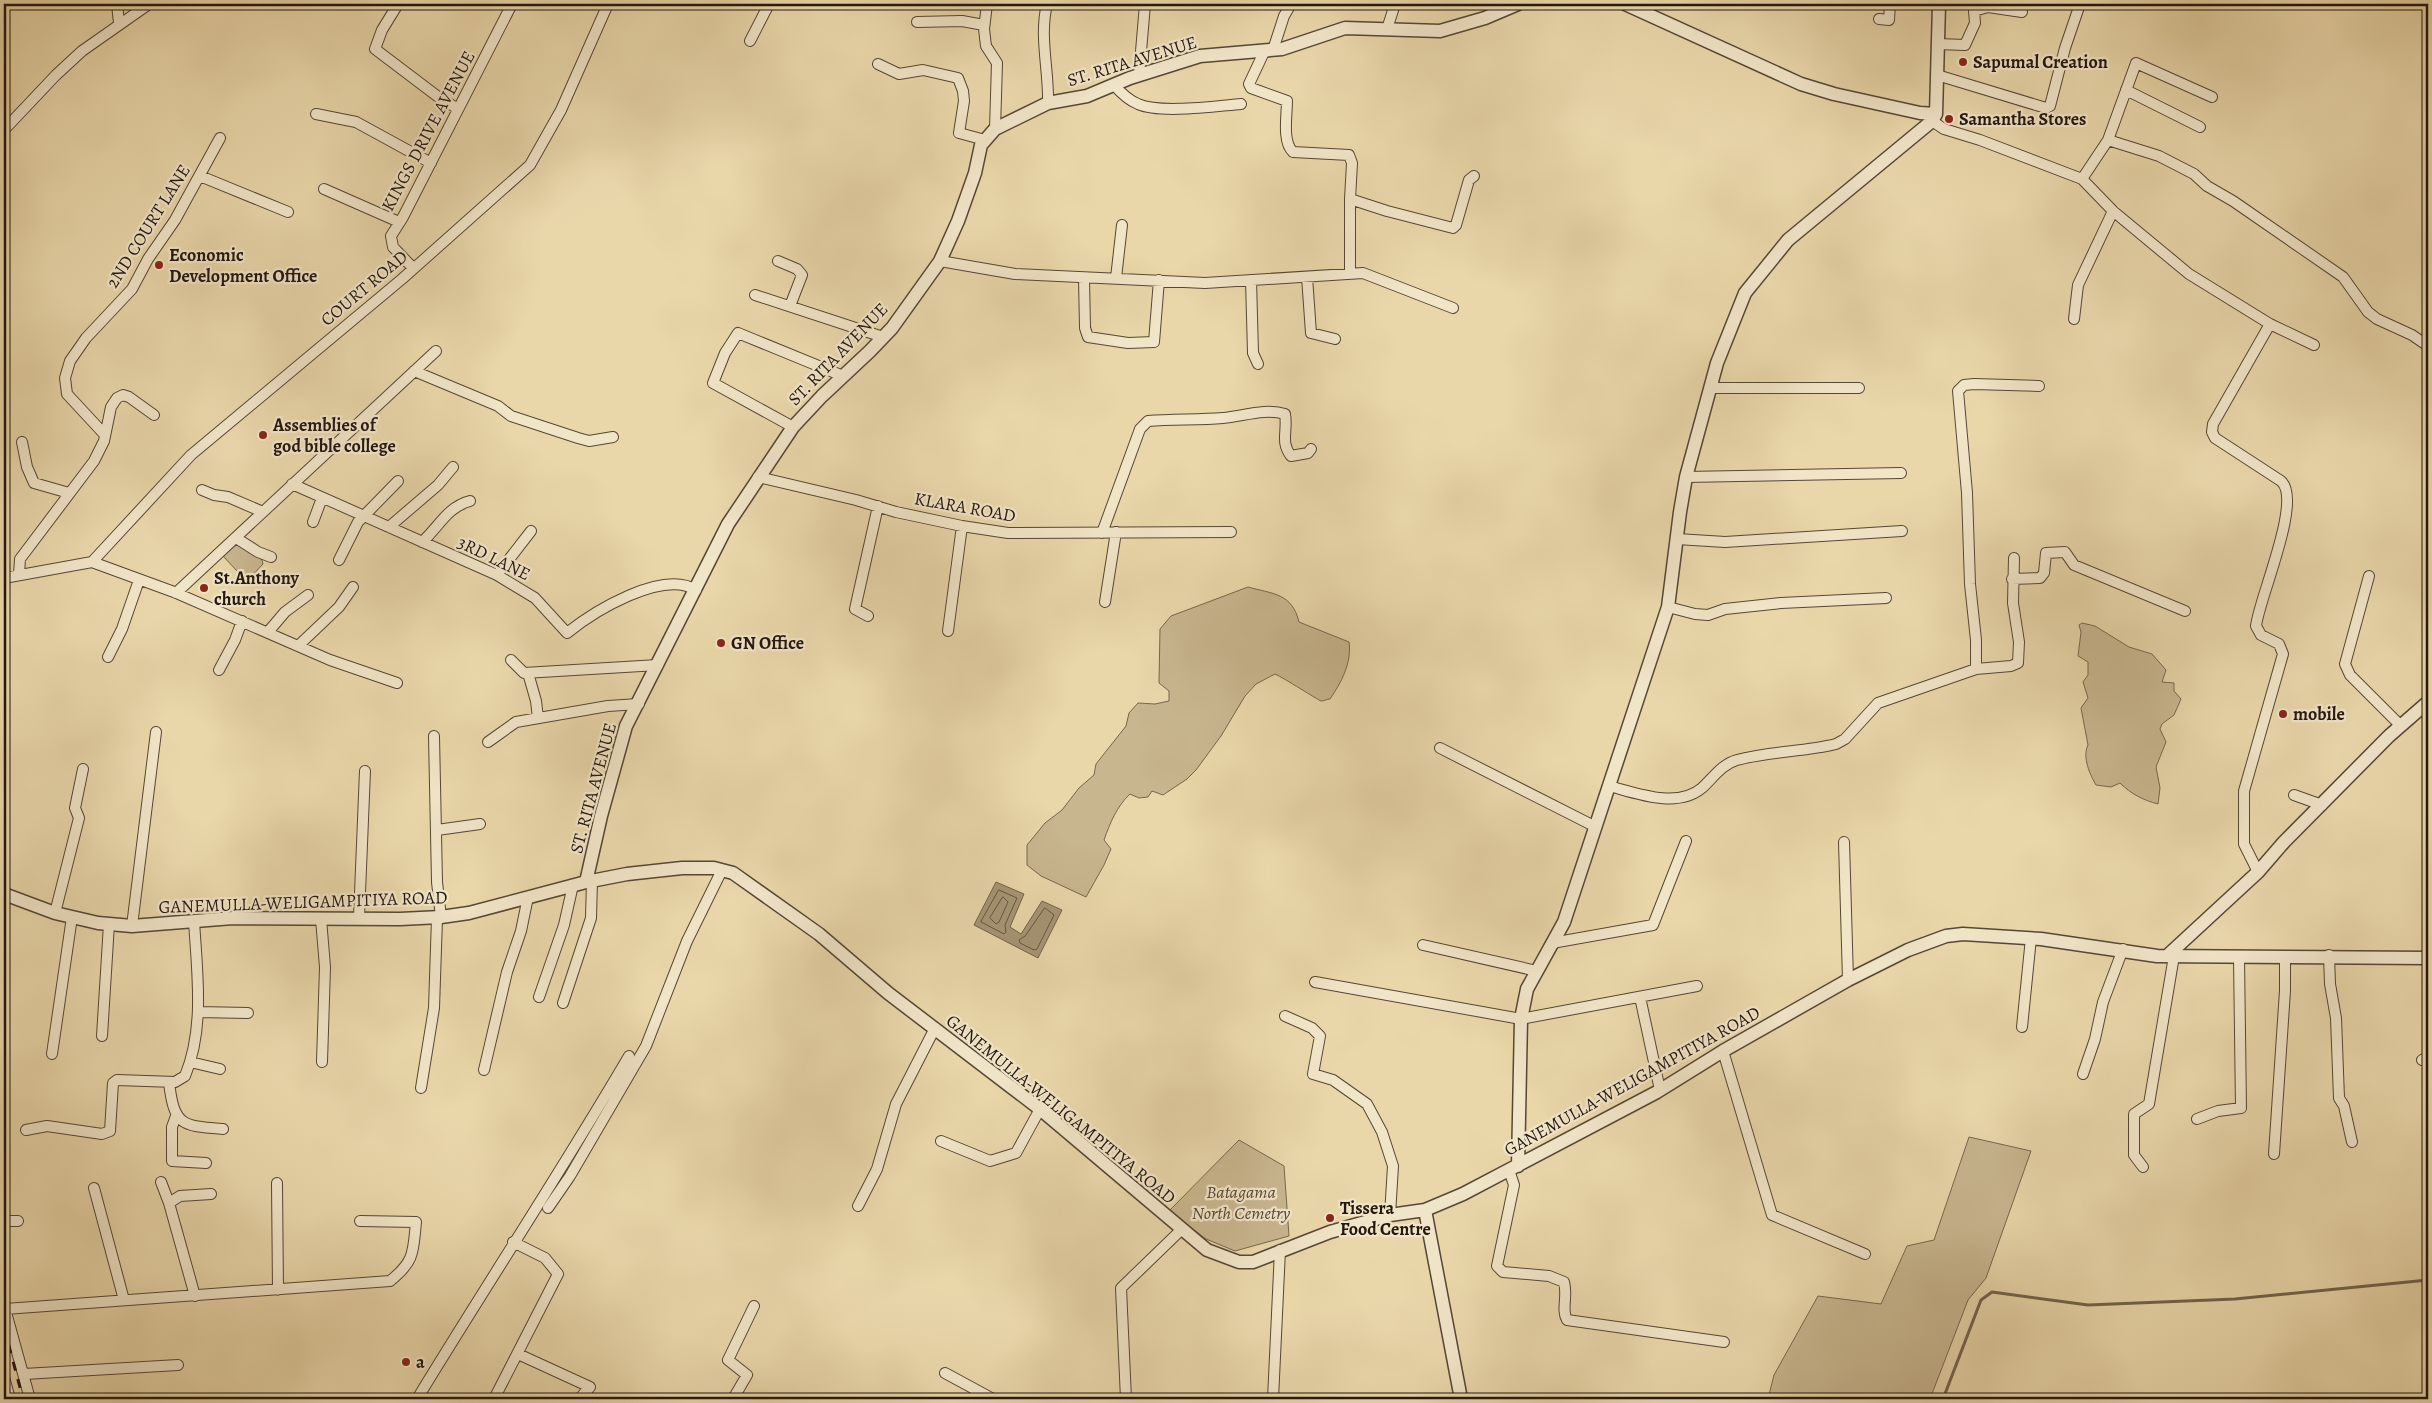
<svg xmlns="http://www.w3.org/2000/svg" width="2432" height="1403" viewBox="0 0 2432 1403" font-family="Alegreya,serif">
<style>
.green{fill:#c8b68f;stroke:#76664e}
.water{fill:#a69675;stroke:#72634c}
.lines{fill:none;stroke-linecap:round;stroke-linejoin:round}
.shore{stroke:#655642;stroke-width:1}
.stream{stroke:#72634c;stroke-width:3}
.minor-casing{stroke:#554735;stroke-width:12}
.tertiary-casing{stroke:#554735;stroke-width:15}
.minor{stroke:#f1e5c8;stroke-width:10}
.tertiary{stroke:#f1e5c8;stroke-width:12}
.rail{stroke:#24170e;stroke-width:3;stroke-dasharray:9 9;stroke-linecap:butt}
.poi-dot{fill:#8f2418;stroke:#f1e5c8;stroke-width:2}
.labels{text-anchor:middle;stroke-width:4.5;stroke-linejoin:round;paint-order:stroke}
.street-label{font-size:18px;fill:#24170e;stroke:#f1e5c8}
.poi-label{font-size:18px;font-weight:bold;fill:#24170e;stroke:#f1e5c8;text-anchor:start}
.park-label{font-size:18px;font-style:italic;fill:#554735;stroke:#f1e5c8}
</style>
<rect width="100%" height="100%" fill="#e9d7aa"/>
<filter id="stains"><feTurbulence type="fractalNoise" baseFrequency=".004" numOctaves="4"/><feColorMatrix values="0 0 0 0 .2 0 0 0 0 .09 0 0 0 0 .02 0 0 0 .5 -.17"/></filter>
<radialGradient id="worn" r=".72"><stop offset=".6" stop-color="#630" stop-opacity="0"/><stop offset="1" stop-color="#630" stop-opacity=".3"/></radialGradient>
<!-- green -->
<path class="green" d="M236 540 262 560 263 564 250 578 238 572 221 554Z
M1248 587C1273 594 1292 593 1299 622L1349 642C1352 663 1341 683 1330 699 1327 699 1324 701 1321 701 1318 700 1284 678 1275 674L1256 684 1245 696 1221 736 1196 770 1187 779 1163 795 1152 791 1148 797 1139 798 1130 794C1117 806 1110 823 1104 840L1111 849 1104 865 1086 897 1041 876 1027 865V845L1045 823 1062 810 1079 788 1094 775 1096 764 1126 726 1129 713 1138 703 1155 704 1169 701V691L1159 683 1160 629 1171 616Z
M2082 623 2095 626 2129 647 2152 654 2166 670 2162 682 2174 683V691L2181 699 2174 715 2162 724 2160 729 2166 742 2156 767 2160 788 2158 804C2143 800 2131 794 2120 783L2111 787 2096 785C2090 775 2082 757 2088 745L2081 708 2088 698 2083 682 2088 675V662L2078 656 2081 632 2079 625Z
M1969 1137 2031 1151 1986 1278 1968 1300 1930 1399H1768L1774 1375 1818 1296 1881 1304 1907 1246 1934 1240Z
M1239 1140 1284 1166 1289 1236 1235 1251 1206 1239 1169 1211Z"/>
<!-- water -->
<path class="water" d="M996 882 1024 894 1010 927 1021 934 1042 901 1062 910 1038 958 974 925Z"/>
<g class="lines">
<!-- shore -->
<path class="shore" d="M999 890 1017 898 1005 925 1006 932 1004 934 981 922Z
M1003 897 1008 902 999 922 996 924 990 918Z
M1045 908 1054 915 1037 949 1034 950 1020 943 1019 940 1025 936Z"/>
<!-- stream -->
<path class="stream" d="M1943 1399 1981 1300 1992 1292 2088 1305 2235 1299 2428 1280"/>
<defs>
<path id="minor" d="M117 4 119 23
M398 4 382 30 375 49 437 96 458 109
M987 4 984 29 986 46 997 63 995 129
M1047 4C1039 37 1049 70 1048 103
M1879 19 1889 20 1890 4
M917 22 962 21 984 25
M1387 29 1395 4
M750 41 769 4
M1938 44 1965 45 1975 23 1974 11 1988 7 2022 12
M1265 50 1249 84 1251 88 1287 101C1287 115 1282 142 1293 152L1349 155 1352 163 1350 199
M1273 50 1284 16 1291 4
M878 64 899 74 923 70 958 78 963 91 964 101 959 133 985 140
M1139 75 1145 4
M1937 75 2046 108 2050 106 2065 48 2080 4
M1114 85C1121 93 1128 100 1138 104 1160 114 1216 106 1241 104
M2126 90 2200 127
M316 114 356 122 431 163
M1932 121 1944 129 1980 140 2082 179 2113 211 2189 274 2270 324 2314 345
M4 130 56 75 82 51 149 4
M2108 140 2136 63 2212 97
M200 176 288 212
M2082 179 2108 140 2159 156 2194 174 2207 186 2233 201 2343 277 2368 312 2377 319 2412 335 2428 346
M324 189 399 222
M778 261 797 269 802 275 790 306
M940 261 1015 274 1205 283 1363 273 1453 308
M413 268 393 247 391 236 403 217 512 4
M1350 274V199L1387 211 1453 228 1456 225 1469 180 1474 176
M1307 277 1311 333 1335 339
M1116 278 1122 225
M1084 279 1085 328 1088 337 1128 343 1154 342 1159 280
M1251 280 1253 353 1258 364
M755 295 883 337
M2074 319 2078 285 2113 211
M414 371 498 406 511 416 578 438 589 441 613 437
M1711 388H1859
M793 427 713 383 725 353 738 333 843 376
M105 435 67 394 65 378 70 361 86 338 132 289 148 259 175 220 220 138
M22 442 27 467 34 483 69 493
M758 477 856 500 896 512 962 526 1008 533 1231 532
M1686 477 1901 473
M292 484 497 575 535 598 567 633C593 612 662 569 696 590
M202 490 214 495 228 497 263 512
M313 522 322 498
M389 527 438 485 453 467
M1102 533 1140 429 1148 421C1173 419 1198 420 1223 418 1244 416 1265 408 1285 414 1288 431 1280 442 1291 456L1308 453 1311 449
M236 538 258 552 271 557
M1677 539 1725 542 1902 531
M422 542C439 527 447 507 470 501
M339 560 358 522 398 481
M92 562 191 455 402 279 530 165 561 110 608 4
M19 574 20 559 94 461 104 441 111 407 117 398 123 395 129 397 154 415
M497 575 531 531
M2369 576 2345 664 2350 675 2401 726
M4 578 92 562 174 592 330 660 397 683
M2012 579 2040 578 2044 573 2046 553 2065 552 2074 565 2185 611
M176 593 436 351
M1105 602 1116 532
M1668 607 1695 614 1708 615 1725 609 1781 603 1886 598
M868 616 855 609 878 506
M948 631 962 526
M268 632 285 612 308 595
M298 646 339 607 353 587
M108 657 122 629 139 580
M511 660 524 673 658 665
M1976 669 2011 666 2018 663 2019 642 2013 603 2014 558
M219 670 235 640 242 621
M528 673 536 701 538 718
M434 736 437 882 441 917
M488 742 516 722 608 706 639 704
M1440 748 1596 827
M1609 786C1636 793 1677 809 1702 788 1713 778 1722 764 1737 760 1770 751 1804 752 1836 744L1845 739 1878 703 1976 669V640L1970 584 1967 493 1958 391 1964 385 1974 384 2039 386
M2294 795 2322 805
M437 830 480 824
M1844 842 1848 980
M2258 872 2244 844V791L2283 654 2279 644 2261 635 2256 626C2259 598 2303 500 2281 481L2215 438 2212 432 2213 424 2270 324
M55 913 79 818 75 808 83 769
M359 917 365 771
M321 919 325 967 322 1062
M132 926 156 732
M1552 943 1653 925 1686 841
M1423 945 1537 971
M2329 955 2330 984 2336 1018 2339 1098 2344 1106 2352 1142
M1315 982 1521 1019 1697 986
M539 997 564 925 573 885
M1640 997 1660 1090
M563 1003 591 918 592 881
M198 1012 248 1013
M1285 1016 1312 1028 1320 1036 1313 1074 1333 1080 1367 1104 1382 1132 1393 1166 1390 1215
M2022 1027 2031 938
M102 1036 109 924
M1723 1051 1772 1215 1865 1254
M52 1054 72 917
M2422 1060 2428 1057
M190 1062 220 1069
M484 1070 507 972 521 931 528 897
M2083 1074 2095 1039 2103 1002 2123 949
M169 1082C174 1126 182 1126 223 1129
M421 1088 434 1008 437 918
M176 1116 172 1127V1161L206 1163
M2197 1119 2218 1111 2241 1108 2239 957
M26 1130 47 1126 102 1134 110 1131 113 1083 117 1080 175 1082 185 1076C205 1028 197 972 194 921
M941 1141 990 1161 1016 1153 1040 1109
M2274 1154 2285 991V957
M2143 1167 2134 1155V1114L2149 1104 2174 956
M1509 1170 1514 1185 1497 1266 1503 1272 1549 1276 1564 1282C1568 1296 1561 1310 1567 1320L1724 1342
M161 1182 169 1203 195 1296
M277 1183 278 1290
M94 1188 124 1300
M169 1203 180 1196 211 1194
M858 1206 877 1169 896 1104 935 1028
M548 1208 570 1176 646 1046 687 941 722 870
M4 1221H18
M4 1305 30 1399
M5 1309 390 1281C415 1261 413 1252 416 1222L360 1221
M518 1354 590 1387 579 1399
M945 1373 993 1399
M24 1374 178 1365
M4 1377 10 1399
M417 1399C487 1284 561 1172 629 1056
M494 1399 558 1274 545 1258 513 1242
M733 1399 747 1375 728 1360 754 1306
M1126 1399 1121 1288 1181 1230
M1273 1399 1280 1250"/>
<path id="tertiary" d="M1625 4 1801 84 1834 94 1920 113 1936 114
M1936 114 1939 4
M586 882 601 816 626 726 728 524 793 427 822 396 870 351 892 328 940 261 958 221 975 173 981 145 995 129 1048 103 1087 96 1130 78 1200 56 1282 49 1345 28 1440 31 1485 18 1518 4
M4 894 55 913 98 923 132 926 233 918 400 919 441 917 469 913 586 882 627 874 682 868H714L733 873 819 934 888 993 1040 1109 1207 1250 1239 1262H1253L1330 1232 1390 1215 1425 1210 1463 1194 1657 1092 1723 1051 1848 980 1908 950 1946 936 1963 934 2041 939 2157 956 2428 958
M2167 956 2258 872 2284 842 2389 736 2428 702
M1518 1166 1521 1019 1527 989 1564 922 1668 607 1680 512 1686 477 1717 363 1745 293 1788 240 1932 121 1936 114
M1425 1210 1461 1399"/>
</defs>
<!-- minor casing -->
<use href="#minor" class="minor-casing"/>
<!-- tertiary casing -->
<use href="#tertiary" class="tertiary-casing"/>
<!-- minor -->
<use href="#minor" class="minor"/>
<!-- tertiary -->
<use href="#tertiary" class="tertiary"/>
<!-- rail -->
<path class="rail" d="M4 1327 23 1399"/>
</g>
<!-- markers -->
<g class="poi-dot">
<circle cx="1963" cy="62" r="5"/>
<circle cx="1949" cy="119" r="5"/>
<circle cx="159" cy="265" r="5"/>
<circle cx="263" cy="435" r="5"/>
<circle cx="204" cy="588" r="5"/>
<circle cx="721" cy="643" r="5"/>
<circle cx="2283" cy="714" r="5"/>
<circle cx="1330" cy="1218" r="5"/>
<circle cx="406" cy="1362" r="5"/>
</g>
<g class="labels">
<!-- street labels -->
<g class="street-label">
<text transform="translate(1132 61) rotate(-17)" y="6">ST. RITA AVENUE</text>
<text transform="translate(428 131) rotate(-62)" y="6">KINGS DRIVE AVENUE</text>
<text transform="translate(148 226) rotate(-58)" y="6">2ND COURT LANE</text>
<text transform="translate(364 288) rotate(-40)" y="6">COURT ROAD</text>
<text transform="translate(838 354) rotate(-46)" y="6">ST. RITA AVENUE</text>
<text transform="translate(965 507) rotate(10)" y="6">KLARA ROAD</text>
<text transform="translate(494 558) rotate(26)" y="6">3RD LANE</text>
<text transform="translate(593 788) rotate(-75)" y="6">ST. RITA AVENUE</text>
<text transform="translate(303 902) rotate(-2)" y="6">GANEMULLA-WELIGAMPITIYA ROAD</text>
<text transform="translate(1632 1081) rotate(-29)" y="6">GANEMULLA-WELIGAMPITIYA ROAD</text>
<text transform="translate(1061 1109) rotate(39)" y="6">GANEMULLA-WELIGAMPITIYA ROAD</text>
</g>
<!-- poi labels -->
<g class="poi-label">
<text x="1973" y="68">Sapumal Creation</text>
<text x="1959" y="125">Samantha Stores</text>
<text x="169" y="261">Economic<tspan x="169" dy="21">Development Office</tspan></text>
<text x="273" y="431">Assemblies of<tspan x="273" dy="21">god bible college</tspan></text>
<text x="214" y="584">St.Anthony<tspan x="214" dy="21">church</tspan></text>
<text x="731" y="649">GN Office</text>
<text x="2293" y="720">mobile</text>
<text x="1340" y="1214">Tissera<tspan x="1340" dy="21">Food Centre</tspan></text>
<text x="416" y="1368">a</text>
</g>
<!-- park labels -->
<g class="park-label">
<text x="1241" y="1198">Batagama<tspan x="1241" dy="21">North Cemetry</tspan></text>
</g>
</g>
<!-- margin -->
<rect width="2432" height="1403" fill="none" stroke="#e9d7aa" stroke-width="20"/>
<rect x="5" y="5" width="2422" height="1393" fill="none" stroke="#24170e" stroke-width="2.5"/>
<rect x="10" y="10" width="2412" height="1383" fill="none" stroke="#24170e"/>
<rect width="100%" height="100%" filter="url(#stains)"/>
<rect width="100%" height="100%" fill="url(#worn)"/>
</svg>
